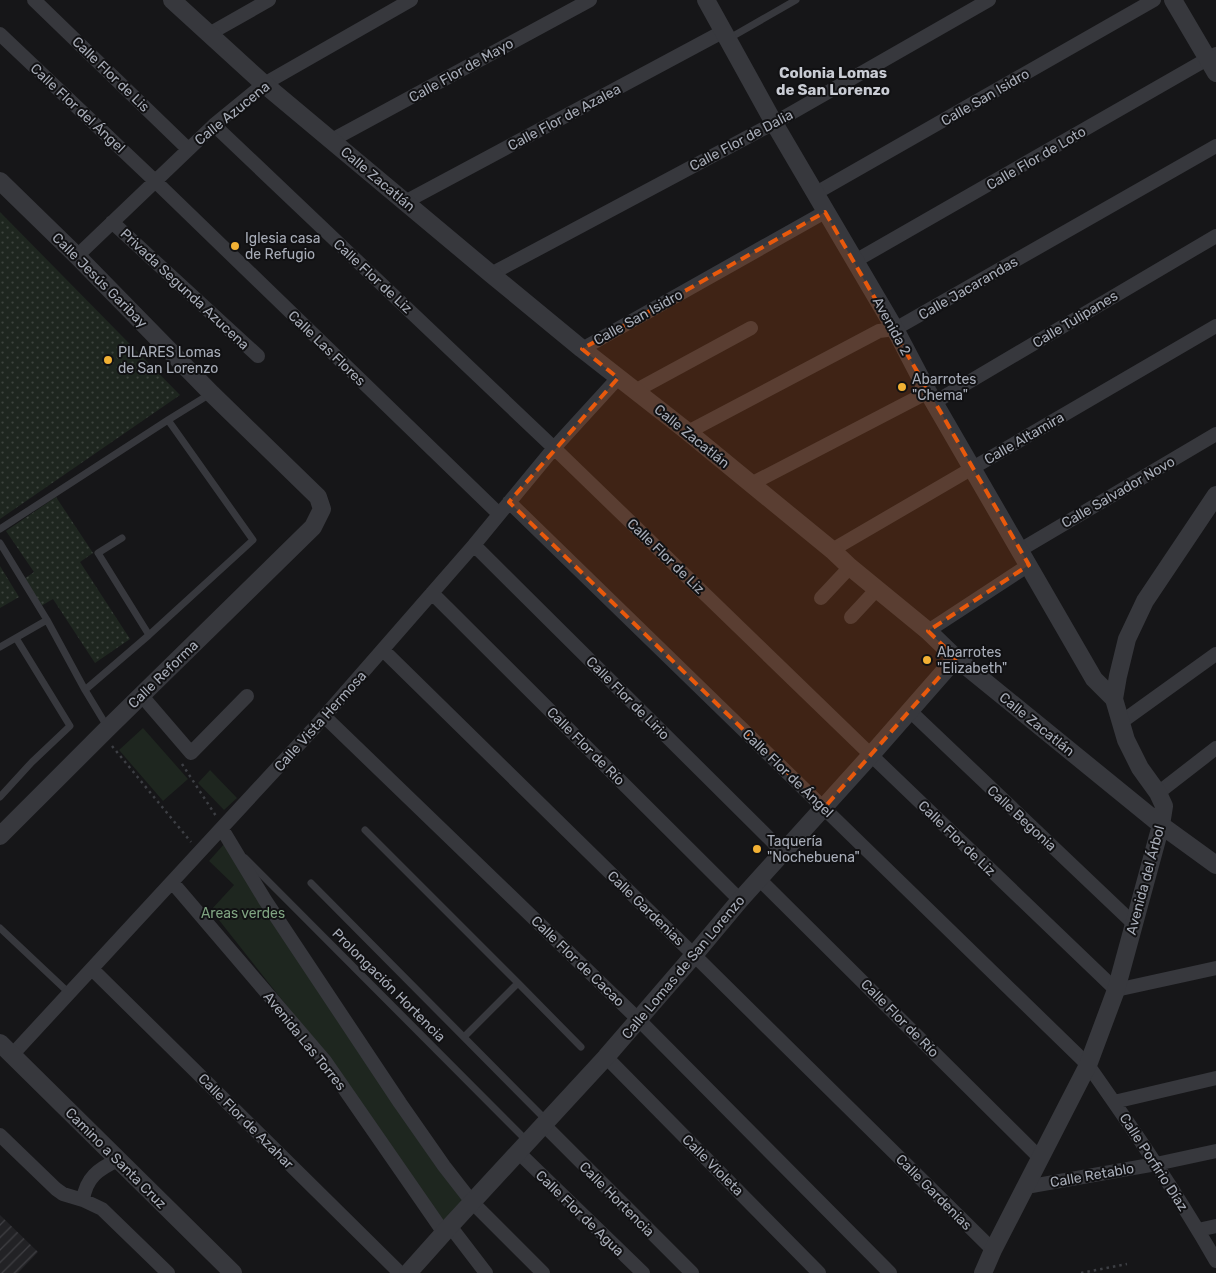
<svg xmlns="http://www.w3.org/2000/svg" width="1216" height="1273" viewBox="0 0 1216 1273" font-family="Rubik,sans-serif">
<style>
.industrial{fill:url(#industrial-furrows)}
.grass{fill:url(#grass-dots)}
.green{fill:#1e261f}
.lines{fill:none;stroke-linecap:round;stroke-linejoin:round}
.path{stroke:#3d3f44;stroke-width:2.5;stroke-dasharray:2.5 4;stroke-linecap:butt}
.service{stroke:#37383d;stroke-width:7}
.minor{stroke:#37383d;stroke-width:14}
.tertiary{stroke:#37383d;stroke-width:18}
.marked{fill:#e8590c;fill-opacity:0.2;stroke:#e8590c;stroke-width:4;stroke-dasharray:10 6;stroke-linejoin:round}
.poi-dot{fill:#f2b134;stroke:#111113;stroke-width:2}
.labels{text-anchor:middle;stroke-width:4;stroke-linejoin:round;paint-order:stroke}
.street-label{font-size:14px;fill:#a8adb8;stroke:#111113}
.poi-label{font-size:14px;fill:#a8adb8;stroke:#111113;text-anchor:start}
.park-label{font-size:14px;fill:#7fa381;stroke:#111113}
.neighbourhood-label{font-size:15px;font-weight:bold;fill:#c9ccd4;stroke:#111113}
</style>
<defs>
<pattern id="industrial-furrows" width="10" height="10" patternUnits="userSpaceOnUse" patternTransform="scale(1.25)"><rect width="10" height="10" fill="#222225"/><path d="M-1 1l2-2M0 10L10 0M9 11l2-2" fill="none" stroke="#3f3f43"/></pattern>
<pattern id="grass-dots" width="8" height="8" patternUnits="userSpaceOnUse" patternTransform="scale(1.25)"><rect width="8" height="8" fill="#1e261f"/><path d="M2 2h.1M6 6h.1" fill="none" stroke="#3c433d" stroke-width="1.8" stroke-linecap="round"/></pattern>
</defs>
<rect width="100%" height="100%" fill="#161618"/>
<!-- industrial -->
<path class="industrial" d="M0 1215 38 1252 18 1273H0Z"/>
<!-- grass -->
<path class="grass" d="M0 212 180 395 0 519Z
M56 497 93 553 80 562 130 639 95 663 53 599 41 606 24 579 34 572 6 531Z
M0 566 19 597 0 608Z"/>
<!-- green -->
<path class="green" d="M143 728 188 779 163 801 119 750Z
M210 770 237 798 224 810 198 783Z
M225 843 395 1106 438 1169 471 1200 447 1226 316 1043 211 910 234 885 209 861Z"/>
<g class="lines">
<!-- path -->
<path class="path" d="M112 746 191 842
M182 764 216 816
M1081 1273 1127 1264"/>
<!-- service -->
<path class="service" d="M728 39 796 0
M0 529 168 420 210 394
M122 538 98 553 149 635
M0 543 47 620 85 690 149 635 253 540 168 420
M0 647 47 620
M85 690 108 728
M0 797 32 762 70 726 16 638
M365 830 518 983 464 1037
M245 858 527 1141
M311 883 546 1120
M0 928 69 993
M518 983 581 1047"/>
<!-- minor -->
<path class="minor" d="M34 0 188 149
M0 34 155 181 499 514
M209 34 269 0
M214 125 554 448 871 755 1116 990 1216 968
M332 140 590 0
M816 193 1154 0
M405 202 724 31
M112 222 258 356
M77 256 214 125 264 84 411 0
M855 261 1216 54
M491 274 774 123 989 0
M582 349 825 212
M635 391 751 328
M935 402 1216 236
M688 432 879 331 895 329 1216 146
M751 484 928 392
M509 502 1088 1065C1133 1129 1177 1193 1216 1261
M474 545 783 852
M832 550 1216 326
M1020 550 1216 434
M432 593 740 900
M821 598 850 567
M851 617 877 589
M928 631 1029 565
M383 650 694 955 993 1250
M142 696 191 753 247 696
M910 711 1134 924
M325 717 639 1020 890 1273
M1120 723 1216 654
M1158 793 1216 748
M222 829 265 900 400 1103 444 1166 472 1202 543 1273
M759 879 1040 1158
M172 882 325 1061 444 1233
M92 969 400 1273
M12 1055 315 727 474 545 554 448 618 378
M606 1057 819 1273
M1114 1102 1216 1078
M543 1124 692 1273
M0 1135 56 1189 63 1194 83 1200 102 1209 168 1273
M518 1152 643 1273
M1026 1187 1156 1164 1216 1151
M83 1200C86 1178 98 1169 118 1160
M450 1226 486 1273
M1198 1230 1216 1226"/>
<!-- tertiary -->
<path class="tertiary" d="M172 0 264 84 491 274 582 349 688 432 832 550 850 567 928 631 956 658 1161 825 1216 865
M706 0 774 123 895 329 928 392 1094 679 1114 699
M1173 0 1216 73
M0 181 77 256 212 394 318 497 322 509 313 527 108 728 0 836
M0 1043 233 1273
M408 1273 450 1226 606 1057 694 955 740 900 871 755 956 658
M983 1273 993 1250 1088 1065 1116 990 1161 825 1164 806 1158 793 1140 768 1126 740 1114 699 1118 676 1127 639 1145 601 1216 495"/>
</g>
<!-- marked area -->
<path class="marked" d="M825 212 1029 565 928 631 956 658 824 808 509 502 618 378 582 349Z"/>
<!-- markers -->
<g class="poi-dot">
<circle cx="235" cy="246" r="5"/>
<circle cx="108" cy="360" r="5"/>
<circle cx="902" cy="387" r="5"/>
<circle cx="927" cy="660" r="5"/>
<circle cx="757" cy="849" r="5"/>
</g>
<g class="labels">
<!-- street labels -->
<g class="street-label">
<text transform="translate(461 70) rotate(-29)" y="5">Calle Flor de Mayo</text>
<text transform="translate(111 74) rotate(44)" y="5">Calle Flor de Lis</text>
<text transform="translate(985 97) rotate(-30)" y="5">Calle San Isidro</text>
<text transform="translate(78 108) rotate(43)" y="5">Calle Flor del Ángel</text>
<text transform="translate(232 113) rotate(-39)" y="5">Calle Azucena</text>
<text transform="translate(564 117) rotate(-28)" y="5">Calle Flor de Azalea</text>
<text transform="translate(741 140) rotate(-28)" y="5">Calle Flor de Dalia</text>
<text transform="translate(1036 158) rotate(-30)" y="5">Calle Flor de Loto</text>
<text transform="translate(378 179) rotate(40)" y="5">Calle Zacatlán</text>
<text transform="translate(373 276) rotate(43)" y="5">Calle Flor de Liz</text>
<text transform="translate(100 280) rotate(45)" y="5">Calle Jesús Garibay</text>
<text transform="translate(968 288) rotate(-30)" y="5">Calle Jacarandas</text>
<text transform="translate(185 289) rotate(43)" y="5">Privada Segunda Azucena</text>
<text transform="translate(638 317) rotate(-29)" y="5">Calle San Isidro</text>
<text transform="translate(1075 319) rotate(-31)" y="5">Calle Tulipanes</text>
<text transform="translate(892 326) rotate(61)" y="5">Avenida 2</text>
<text transform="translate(327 348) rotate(44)" y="5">Calle Las Flores</text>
<text transform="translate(692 436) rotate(39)" y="5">Calle Zacatlán</text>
<text transform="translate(1024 438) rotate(-30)" y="5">Calle Altamira</text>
<text transform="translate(1118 492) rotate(-30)" y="5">Calle Salvador Novo</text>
<text transform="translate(666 556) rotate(44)" y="5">Calle Flor de Liz</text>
<text transform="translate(163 674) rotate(-44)" y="5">Calle Reforma</text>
<text transform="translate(628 698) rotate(45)" y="5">Calle Flor de Lirio</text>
<text transform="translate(320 721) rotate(-48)" y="5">Calle Vista Hermosa</text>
<text transform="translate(1037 724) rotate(39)" y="5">Calle Zacatlán</text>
<text transform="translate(586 746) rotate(45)" y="5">Calle Flor de Río</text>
<text transform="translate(788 773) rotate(44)" y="5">Calle Flor de Ángel</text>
<text transform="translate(1022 818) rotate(43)" y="5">Calle Begonia</text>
<text transform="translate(957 838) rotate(44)" y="5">Calle Flor de Liz</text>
<text transform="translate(1145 880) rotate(-75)" y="5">Avenida del Árbol</text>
<text transform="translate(646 908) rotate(44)" y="5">Calle Gardenias</text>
<text transform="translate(578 961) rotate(44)" y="5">Calle Flor de Cacao</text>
<text transform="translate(683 967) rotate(-50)" y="5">Calle Lomas de San Lorenzo</text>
<text transform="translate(389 985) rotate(45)" y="5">Prolongación Hortencia</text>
<text transform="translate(900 1018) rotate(45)" y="5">Calle Flor de Río</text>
<text transform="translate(305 1041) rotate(51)" y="5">Avenida Las Torres</text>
<text transform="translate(246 1121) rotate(45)" y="5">Calle Flor de Azahar</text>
<text transform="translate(116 1158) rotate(45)" y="5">Camino a Santa Cruz</text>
<text transform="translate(1154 1162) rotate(57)" y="5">Calle Porfirio Díaz</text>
<text transform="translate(713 1165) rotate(45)" y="5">Calle Violeta</text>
<text transform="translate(1092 1175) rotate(-10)" y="5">Calle Retablo</text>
<text transform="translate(934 1192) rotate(45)" y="5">Calle Gardenias</text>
<text transform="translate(617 1199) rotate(45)" y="5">Calle Hortencia</text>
<text transform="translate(580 1213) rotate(44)" y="5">Calle Flor de Agua</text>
</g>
<!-- poi labels -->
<g class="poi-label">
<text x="245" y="243">Iglesia casa<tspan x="245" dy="16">de Refugio</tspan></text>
<text x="118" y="357">PILARES Lomas<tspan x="118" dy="16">de San Lorenzo</tspan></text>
<text x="912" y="384">Abarrotes<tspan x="912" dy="16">"Chema"</tspan></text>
<text x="937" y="657">Abarrotes<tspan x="937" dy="16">"Elizabeth"</tspan></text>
<text x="767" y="846">Taquería<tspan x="767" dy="16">"Nochebuena"</tspan></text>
</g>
<!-- park labels -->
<g class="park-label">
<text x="243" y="918">Areas verdes</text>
</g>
<!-- neighbourhood labels -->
<g class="neighbourhood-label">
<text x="833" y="78">Colonia Lomas<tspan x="833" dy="17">de San Lorenzo</tspan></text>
</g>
</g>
</svg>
